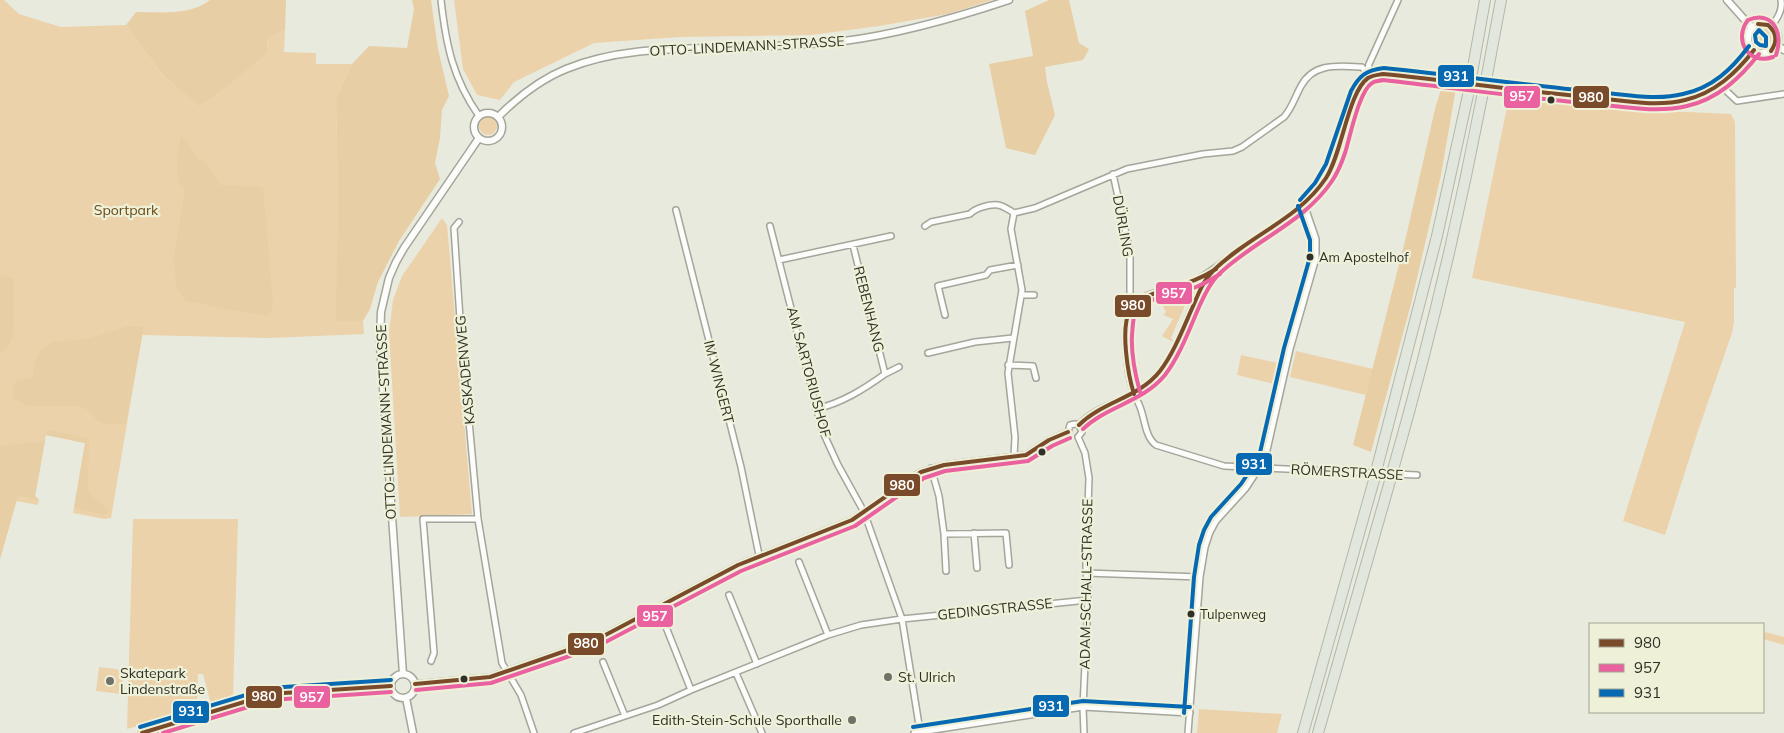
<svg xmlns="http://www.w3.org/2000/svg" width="1784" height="733" viewBox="0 0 1784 733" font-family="Mulish,sans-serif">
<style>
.green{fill:#ebd2aa}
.forest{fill:#e7cea4}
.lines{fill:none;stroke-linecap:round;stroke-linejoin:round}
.minor-casing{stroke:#a4a59b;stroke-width:8}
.tertiary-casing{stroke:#a4a59b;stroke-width:9}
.motorway-casing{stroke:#b2b7a9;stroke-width:12}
.minor{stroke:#fcfcfa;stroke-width:5}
.tertiary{stroke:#fcfcfa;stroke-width:6}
.motorway{stroke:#e2e7dd;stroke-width:10}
.motorway-bridge-casing{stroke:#b2b7a9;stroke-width:12;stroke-linecap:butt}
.motorway-bridge{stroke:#e2e7dd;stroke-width:10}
.bus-1-casing{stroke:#eef0d8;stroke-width:8}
.bus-2-casing{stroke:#eef0d8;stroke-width:8}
.bus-3-casing{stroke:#eef0d8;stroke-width:8}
.bus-1{stroke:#7a4b2a;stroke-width:4}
.bus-2{stroke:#e9619e;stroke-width:4}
.bus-3{stroke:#0869b3;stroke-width:4}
.bus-dot{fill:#2f3027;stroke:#eef0d8;stroke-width:2}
.poi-dot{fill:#707167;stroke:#eef0d8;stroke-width:2}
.labels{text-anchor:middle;stroke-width:4.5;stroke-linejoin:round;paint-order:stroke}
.bus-label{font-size:13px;fill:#2f3027;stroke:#eef0d8;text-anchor:start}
.street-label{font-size:14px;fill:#2f3027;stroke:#eef0d8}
.park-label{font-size:14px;fill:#694917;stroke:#eef0d8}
.poi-label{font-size:14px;fill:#2f3027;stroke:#eef0d8;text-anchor:start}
.line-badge{stroke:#eef0d8;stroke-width:2}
.badge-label{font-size:14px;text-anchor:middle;font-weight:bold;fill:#fff}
</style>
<rect width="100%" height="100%" fill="#e9eade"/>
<!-- green -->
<path class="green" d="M0 0H4L19 14 61 27 126 25 162 74 199 107 236 80 268 53 267 39 285 30 284 52 316 53V64H352L336 99 338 190 337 321H363L364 334 270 338 142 335 111 518 104 519 73 513 85 443 46 435 35 496 39 500 38 505 16 501 0 559Z
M454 0H992L948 14 879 26 811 35 680 37 594 43 514 82 500 100 477 95 463 69Z
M1755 37a9 9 0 1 1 18 0a9 9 0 1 1-18 0Z
M1512 98 1622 109 1731 114 1735 122 1736 287 1734 289V322L1732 333 1698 431 1665 535 1623 521 1685 322 1472 278 1507 107Z
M479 126a9 9 0 1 1 18 0a9 9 0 1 1-18 0Z
M442 218 447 225 472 514 400 517 389 332 393 300 402 276Z
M1185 287 1192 289 1193 293 1192 299 1189 296 1171 338 1174 341 1173 342 1162 336 1173 319 1163 315 1166 312 1157 296Z
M1296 351 1373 369 1366 395 1290 377Z
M1241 355 1282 364 1278 385 1237 375Z
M133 519H238L233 697 211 704 203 674H198L197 709 127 729Z
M1766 632 1784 637V645L1763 639V635Z
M99 667 124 670 121 694 96 691Z
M1199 709 1282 714 1277 733H1197Z"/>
<!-- forest -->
<path class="forest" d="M210 0H286L285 30 267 39 268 53 236 80 199 107 162 74 126 25 136 12C160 12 190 16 210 0Z
M412 0H431L438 49 449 96 442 110 440 138 435 163 440 179 399 241 378 282 370 309 363 321H336L338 195 336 99 352 64 369 46 407 48 414 9Z
M1049 0H1069L1079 43 1089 49 1083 60 1045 67 1047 82 1055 115 1035 155 1006 148 989 64 1033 56 1025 11Z
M1442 86 1456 88 1441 175 1411 304 1371 452 1353 445 1406 237 1435 109Z
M181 136 188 143 196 157 205 163 220 185 263 187 273 305 270 313 266 316 186 301 176 288 174 258 185 188 178 183 177 160Z
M0 276 14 278V334L8 347 0 353Z
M128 326 144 327 126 424H106L97 421 90 411 79 406H28L13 398 14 384 17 380 32 378 36 359 41 350 52 342 88 339Z
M47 430 89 438 88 488 90 494 109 511 105 515 74 508 85 443 46 435Z
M45 441 35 496 39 500 18 496 0 559V446Z"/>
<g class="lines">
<defs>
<path id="minor" d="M441 0C446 45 453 79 479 116
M1772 25C1778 18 1783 10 1781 0
M1367 73 1369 64 1398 0
M1720 85 1737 101 1784 94
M1113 174 1130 252V309
M676 210 741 467 759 555
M459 222 454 228 461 334 478 519 502 663 521 695 534 733
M770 226 822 430 838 465 864 512 902 619 919 725 917 733
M925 226 931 222 970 214C975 208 990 204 998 205 1004 206 1009 210 1014 213
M779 260 891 236
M1022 295H1034
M945 315 938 286 986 275 990 270 1018 265
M928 353 975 342 1013 338
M1008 365 1033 366 1036 378
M885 374 899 367
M816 409C842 403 864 389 885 374L853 245
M1079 425C1093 409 1114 404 1132 395 1141 391 1149 383 1156 376 1183 348 1188 304 1210 274
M1068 432 1070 425 1075 424 1079 425
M1078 437 1085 453 1089 478 1086 566 1088 600 1083 707 1084 733
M1078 437 1082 432 1079 425
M1014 457 1015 437 1008 373 1022 290 1011 229 1014 213 1035 208 1127 169 1203 154 1233 151 1242 147 1284 117C1292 108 1295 97 1301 86 1314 62 1339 66 1362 67L1366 72
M931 468 939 496 944 534 1006 533 1009 565
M1417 475 1224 466 1156 445C1145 437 1145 419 1140 407 1138 401 1134 396 1133 390 1127 373 1121 323 1131 308 1143 290 1178 289 1196 280 1212 272 1225 260 1239 250 1265 232 1294 217 1315 193 1326 181 1334 166 1339 151 1345 134 1354 87 1368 78 1372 75 1378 75 1383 74 1457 81 1531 93 1606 99 1635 101 1668 108 1696 97 1721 89 1739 70 1754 50
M974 533 977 568
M944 534 946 571
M799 562 828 635
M1086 573 1200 577
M729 595 757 664
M664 622 691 690
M431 661 434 653 423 519H478
M603 662 625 716
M736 673 762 733
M415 684 490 677 594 641 738 565 852 520 887 497 903 483 921 472 944 465 1026 455 1049 440 1068 432
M574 733 658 705 691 690 828 635 861 625 902 619 1088 600
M914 733 1083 707 1190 713
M1188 733 1200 577 1205 547 1210 532 1216 521 1246 488 1265 459 1290 349 1316 258V239L1304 204"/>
<path id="tertiary" d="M1727 0 1752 28
M1748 38a15 15 0 1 1 30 0a15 15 0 1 1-30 0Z
M1777 45 1784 50
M474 127a14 14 0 1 1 28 0a14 14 0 1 1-28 0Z
M498 117C518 97 539 80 566 69 612 50 662 49 711 48 755 47 799 46 844 41 900 34 955 18 1009 0
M391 686a12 12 0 1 1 24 0a12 12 0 1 1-24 0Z
M403 674 380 344 381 312 389 278 396 262 404 248 479 138
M406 698 413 733
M142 733 257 698 284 693 391 686"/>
<path id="motorway" d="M1472 73 1485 0
M1487 75 1501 0
M1378 464 1437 236 1468 95
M1394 466C1429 344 1458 221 1482 97
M1303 733 1374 480
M1318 733 1390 481"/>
</defs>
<!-- minor casing -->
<use href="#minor" class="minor-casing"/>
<!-- tertiary casing -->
<use href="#tertiary" class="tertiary-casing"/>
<!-- motorway casing -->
<use href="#motorway" class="motorway-casing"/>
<!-- minor -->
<use href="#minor" class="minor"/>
<!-- tertiary -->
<use href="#tertiary" class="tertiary"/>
<!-- motorway -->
<use href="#motorway" class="motorway"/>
<defs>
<path id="motorway-bridge" d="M1468 95 1472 73
M1482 97 1487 75
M1374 480 1378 464
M1390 481 1394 466"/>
</defs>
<!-- motorway-bridge casing -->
<use href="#motorway-bridge" class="motorway-bridge-casing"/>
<!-- motorway-bridge -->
<use href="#motorway-bridge" class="motorway-bridge"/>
<defs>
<path id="bus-1" d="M1758 24 1768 25C1776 32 1778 41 1771 51
M1134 394C1128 375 1120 328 1130 310 1136 300 1148 295 1159 292 1179 285 1198 281 1216 269
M1079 425C1103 401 1139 398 1160 371 1175 351 1184 326 1194 304 1199 292 1204 280 1213 271 1248 236 1298 220 1326 178 1342 154 1348 92 1368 78 1373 75 1378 75 1383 74 1455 81 1526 92 1598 98 1626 101 1657 107 1685 100 1715 93 1736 73 1754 50
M415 684 490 677 594 641 738 565 852 520 921 472 944 465 1026 455 1049 440 1068 432
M142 733 257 698 284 693 391 686"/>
<path id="bus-2" d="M1773 57C1748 66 1733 39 1748 20 1773 10 1784 33 1776 55
M1140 392C1135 374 1131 354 1132 335 1133 328 1132 319 1136 312 1146 296 1179 294 1196 287 1204 284 1212 279 1220 274
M1083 429C1107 406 1143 402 1165 375 1180 355 1189 330 1199 307 1204 296 1209 284 1218 275 1254 240 1304 223 1332 181 1338 172 1342 162 1345 153 1350 137 1359 91 1372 83 1375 81 1380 81 1383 80 1454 88 1525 98 1595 104 1625 107 1657 113 1687 106 1718 99 1740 78 1759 54
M416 690 491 683 596 647 741 571 855 526 924 478 945 471 1028 461 1052 446 1070 438
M163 733 258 704 285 699 391 692"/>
<path id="bus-3" d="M1759 30 1766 37V46L1760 45 1756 42 1755 35Z
M1300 200 1315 183 1326 164 1351 91C1359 76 1366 70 1384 68 1454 75 1525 85 1596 92 1624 94 1655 101 1683 94 1712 88 1732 69 1749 46
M1184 713 1194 577 1199 545 1204 530 1211 517 1241 484 1259 457 1284 348 1310 257V240L1298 206
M140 727 256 692 284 687 391 680
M913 727 1083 701 1190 707"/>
</defs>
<!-- bus-1 casing -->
<use href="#bus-1" class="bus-1-casing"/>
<!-- bus-2 casing -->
<use href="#bus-2" class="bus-2-casing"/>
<!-- bus-3 casing -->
<use href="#bus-3" class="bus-3-casing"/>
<!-- bus-1 -->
<use href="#bus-1" class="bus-1"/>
<!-- bus-2 -->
<use href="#bus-2" class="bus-2"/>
<!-- bus-3 -->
<use href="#bus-3" class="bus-3"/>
</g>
<!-- markers -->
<g class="bus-dot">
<circle cx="1551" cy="100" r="4.5"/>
<circle cx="1310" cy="257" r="4.5"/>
<circle cx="1042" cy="452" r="4.5"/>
<circle cx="1191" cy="614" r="4.5"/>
<circle cx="464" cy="679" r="4.5"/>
</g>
<g class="poi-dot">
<circle cx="888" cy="677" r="5"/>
<circle cx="110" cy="681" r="5"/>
<circle cx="852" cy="720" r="5"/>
</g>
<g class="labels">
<!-- bus labels -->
<g class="bus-label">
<text x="1319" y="262">Am Apostelhof</text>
<text x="1200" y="619">Tulpenweg</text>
</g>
<!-- street labels -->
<g class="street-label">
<text transform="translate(747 46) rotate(-3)" y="5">OTTO-LINDEMANN-STRASSE</text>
<text transform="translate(1123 226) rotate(80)" y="5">DÜRLING</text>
<text transform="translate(869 309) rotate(76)" y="5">REBENHANG</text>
<text transform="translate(465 370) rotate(-95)" y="5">KASKADENWEG</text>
<text transform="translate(809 372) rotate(75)" y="5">AM SARTORIUSHOF</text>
<text transform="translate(719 382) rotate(76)" y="5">IM WINGERT</text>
<text transform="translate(386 422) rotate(-93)" y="5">OTTO-LINDEMANN-STRASSE</text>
<text transform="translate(1347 472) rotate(3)" y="5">RÖMERSTRASSE</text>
<text transform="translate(1086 584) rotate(-89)" y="5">ADAM-SCHALL-STRASSE</text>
<text transform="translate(995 609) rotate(-6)" y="5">GEDINGSTRASSE</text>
</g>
<!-- park labels -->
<g class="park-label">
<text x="126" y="215">Sportpark</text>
</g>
<!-- poi labels -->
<g class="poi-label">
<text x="120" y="678">Skatepark<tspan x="120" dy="16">Lindenstraße</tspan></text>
<text x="898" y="682">St. Ulrich</text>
<text x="842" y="725" text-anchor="end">Edith-Stein-Schule Sporthalle</text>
</g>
</g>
<g class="line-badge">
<rect x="1437" y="64" width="38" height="24" rx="5" fill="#0869b3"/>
<rect x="1503" y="85" width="38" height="24" rx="5" fill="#e9619e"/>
<rect x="1572" y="85" width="38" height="24" rx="5" fill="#7a4b2a"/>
<rect x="1155" y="281" width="38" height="24" rx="5" fill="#e9619e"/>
<rect x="1114" y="294" width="38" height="24" rx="5" fill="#7a4b2a"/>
<rect x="1235" y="452" width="38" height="24" rx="5" fill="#0869b3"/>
<rect x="883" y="473" width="38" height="24" rx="5" fill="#7a4b2a"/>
<rect x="636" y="604" width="38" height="24" rx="5" fill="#e9619e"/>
<rect x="567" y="632" width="38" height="24" rx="5" fill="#7a4b2a"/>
<rect x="245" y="685" width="38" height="24" rx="5" fill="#7a4b2a"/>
<rect x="293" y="685" width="38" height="24" rx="5" fill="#e9619e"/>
<rect x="1032" y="694" width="38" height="24" rx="5" fill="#0869b3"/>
<rect x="172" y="700" width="38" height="24" rx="5" fill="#0869b3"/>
</g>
<g class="badge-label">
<text x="1456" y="81">931</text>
<text x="1522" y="101">957</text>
<text x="1591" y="102">980</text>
<text x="1174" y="298">957</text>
<text x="1133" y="310">980</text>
<text x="1254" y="469">931</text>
<text x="902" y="490">980</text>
<text x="655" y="621">957</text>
<text x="586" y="648">980</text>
<text x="264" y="701">980</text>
<text x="312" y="702">957</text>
<text x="1051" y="711">931</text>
<text x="191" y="716">931</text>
</g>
<!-- legend -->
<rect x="1589" y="623" width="175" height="90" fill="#eef0d8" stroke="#a2a391"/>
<rect x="1599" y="639" width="25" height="8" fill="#7a4b2a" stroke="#a2a391"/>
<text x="1634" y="648" font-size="15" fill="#2f3027">980</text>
<rect x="1599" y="664" width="25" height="8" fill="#e9619e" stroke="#a2a391"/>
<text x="1634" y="673" font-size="15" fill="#2f3027">957</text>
<rect x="1599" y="689" width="25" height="8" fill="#0869b3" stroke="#a2a391"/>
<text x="1634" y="698" font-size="15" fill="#2f3027">931</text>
</svg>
